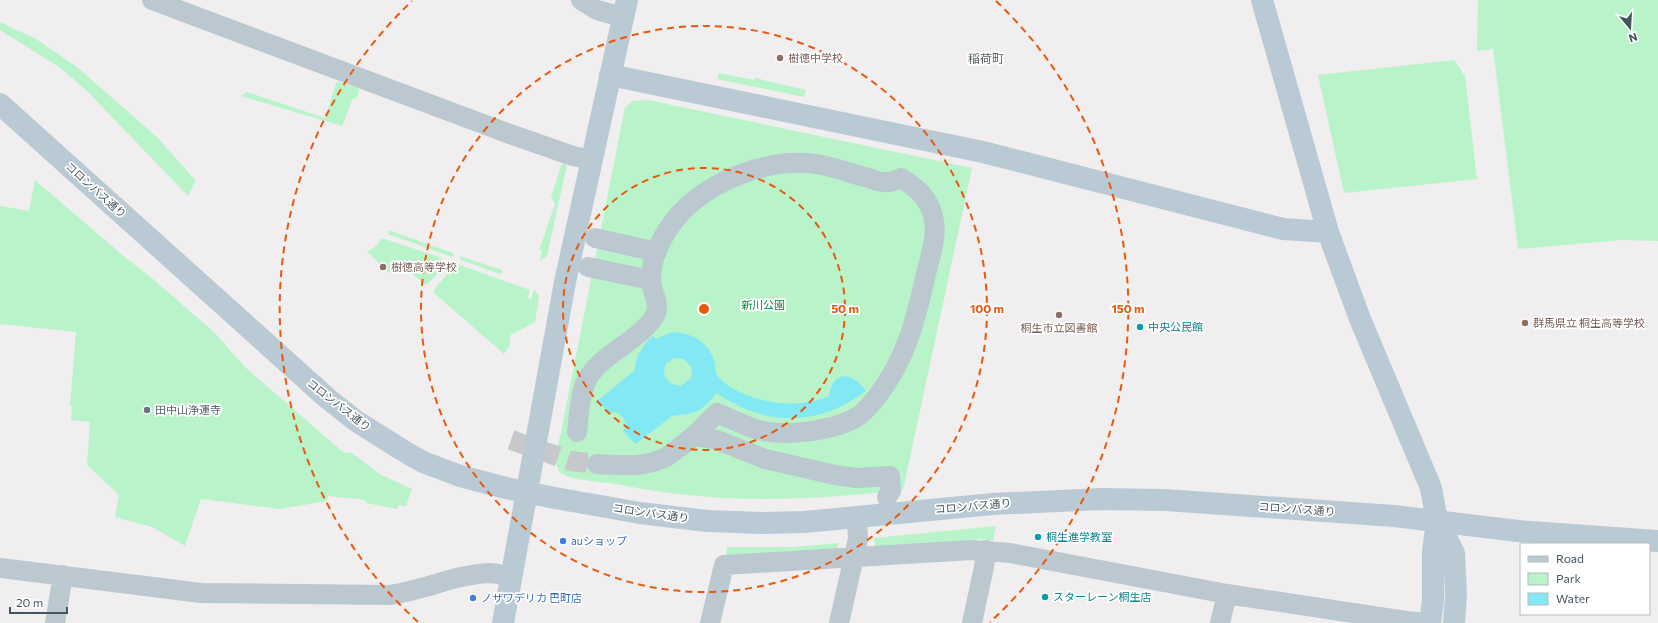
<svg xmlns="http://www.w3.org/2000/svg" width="1658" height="623" viewBox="0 0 1658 623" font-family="Commissioner,'Noto Sans JP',sans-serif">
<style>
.green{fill:#b9f3c9}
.water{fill:#82e9f4;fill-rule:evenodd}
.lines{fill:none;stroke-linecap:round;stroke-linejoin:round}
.street-tunnel{stroke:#c6c8cb;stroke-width:20;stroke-dasharray:20 10;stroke-linecap:butt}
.street{stroke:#bbc8cf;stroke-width:20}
.secondary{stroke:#bacad4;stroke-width:22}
.ring{fill:none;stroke:#e8590c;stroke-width:2;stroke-dasharray:7 5}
.education-dot{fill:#8d6e63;stroke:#fff;stroke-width:1.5}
.culture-dot{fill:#0f9aa8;stroke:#fff;stroke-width:1.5}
.worship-dot{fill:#6b7280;stroke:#fff;stroke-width:1.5}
.shop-dot{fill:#3f7fe0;stroke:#fff;stroke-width:1.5}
.labels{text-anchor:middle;stroke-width:3.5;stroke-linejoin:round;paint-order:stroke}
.education-label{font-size:11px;fill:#785e54;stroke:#fff;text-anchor:start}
.street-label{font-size:11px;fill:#45555e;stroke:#fff}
.park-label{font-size:11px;fill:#0f863d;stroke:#fff}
.culture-label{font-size:11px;fill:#0d838f;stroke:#fff;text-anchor:start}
.worship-label{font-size:11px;fill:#5b616d;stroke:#fff;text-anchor:start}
.shop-label{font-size:11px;fill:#366cbe;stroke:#fff;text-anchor:start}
.neighbourhood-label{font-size:12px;fill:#5a6064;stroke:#fff}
.centre{fill:#e8590c;stroke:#fff;stroke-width:2}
.ring-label{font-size:12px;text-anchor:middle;font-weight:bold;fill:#e8590c;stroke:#fff;stroke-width:3.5;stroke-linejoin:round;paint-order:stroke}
</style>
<rect width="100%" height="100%" fill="#f1eeef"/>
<!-- green -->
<path class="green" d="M1478 0H1658V241L1622 240 1518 249 1493 49 1477 51Z
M0 22 36 39 77 67 158 138 196 181 188 196 85 89 59 67 0 30Z
M1454 60 1465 76 1477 179 1344 193 1318 75Z
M719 73 754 80 755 78 806 90 804 97 717 79Z
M337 81 360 89 356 99 353 98 342 126 241 96 247 92 325 118Z
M648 100 972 168 903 490C832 498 758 503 687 495 663 493 639 488 615 484 602 482 571 480 561 473 551 465 559 442 561 432L625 107 633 101Z
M562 163 567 165 547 256 540 261 542 250H539L555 204 551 197Z
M35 180 126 258 153 279 215 333 246 368 343 452 352 453 381 475 412 489 406 506 398 505V509L366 503V500L328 496 327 501 280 509 201 499 185 546 152 527 115 517 119 495 87 465 90 422 71 420 72 407 70 405 76 332 0 324V206L29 211Z
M388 230 453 253 454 256 452 257 388 234Z
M382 238 442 258 441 271 426 285 400 264 390 266 391 274 367 252 375 247Z
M460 256 502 270 503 272 500 274 461 260Z
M457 264 530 290 528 298 531 299 534 289 539 296 535 322 513 334 511 333 509 347 504 354 433 292C435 287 453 268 457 264Z
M996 526 993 541 983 539 875 548 874 538Z
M838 543V550L726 555 727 547H794Z"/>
<!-- water -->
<path class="water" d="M672 332C691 333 708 341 714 360 716 364 715 371 717 375 720 380 727 385 732 388 762 405 798 409 829 396 833 369 853 372 866 391 816 428 766 426 716 393L712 399 700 410 688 414 672 416 636 444 623 431 626 426 623 417 616 412 610 413 597 401 634 371 638 355 648 340 653 336 656 339ZM674 358 684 359 692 368 691 378 681 386 672 384 664 376 665 365Z"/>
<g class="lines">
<!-- street-tunnel -->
<path class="street-tunnel" d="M511 440 571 461 597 464"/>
<!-- street -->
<path class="street" d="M152 0 507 133 573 156 592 160
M581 0 597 10 622 17
M595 238 657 252
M588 267 651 280
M577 432C579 417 579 398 585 384 596 356 637 343 654 317 662 305 651 292 651 279 651 262 659 243 668 229 698 184 764 157 817 164 834 167 852 174 869 178 874 180 881 183 887 182 891 182 897 180 901 178 917 188 928 197 933 216 938 234 931 253 927 270 916 318 907 359 876 398 870 405 864 413 857 417 833 431 786 437 759 430 745 426 731 419 717 413L694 436
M597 464C619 465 643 468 664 458 674 453 684 443 694 436L717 440 765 459 835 475 857 478 890 476 891 491 887 497
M0 568 201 593 389 595C423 591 456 574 490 573 497 573 505 576 512 577
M55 623 63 575
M710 623 724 565 971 550 1010 553 1227 594 1406 621 1430 623
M839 623 858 539 857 518
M972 623 984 567 986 550
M1220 623 1227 594"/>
<!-- secondary -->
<path class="secondary" d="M1262 0 1328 232 1360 319 1431 488 1437 521 1433 551V600L1430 623
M610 75 983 152 1283 229 1328 232
M0 104 327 398 356 421 407 453 423 462 460 476 506 488 555 498 640 513 707 521 762 523 804 522 993 504 1102 499 1165 500 1394 516 1518 531 1658 541
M1437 521 1454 553 1456 594 1454 623
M503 623 565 282 627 0"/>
</g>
<!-- distance rings -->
<g class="ring">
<circle cx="704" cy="309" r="141"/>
<circle cx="704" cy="309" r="283"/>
<path d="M418 622A424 424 0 0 1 412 1M996 1A424 424 0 0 1 990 622"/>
</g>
<!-- markers -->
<g class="education-dot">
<circle cx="780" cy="58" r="4"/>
<circle cx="383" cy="267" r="4"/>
<circle cx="1059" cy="315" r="4"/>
<circle cx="1525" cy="323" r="4"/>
</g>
<g class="culture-dot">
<circle cx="1140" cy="327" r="4"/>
<circle cx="1038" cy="537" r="4"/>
<circle cx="1045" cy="597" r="4"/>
</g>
<circle class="worship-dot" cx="147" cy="410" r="4"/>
<g class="shop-dot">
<circle cx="563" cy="541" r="4"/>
<circle cx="473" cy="598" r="4"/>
</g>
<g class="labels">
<!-- education labels -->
<g class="education-label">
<text x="788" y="62">樹徳中学校</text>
<text x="391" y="271">樹徳高等学校</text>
<text x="1533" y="327">群馬県立 桐生高等学校</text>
<text x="1059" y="332" text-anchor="middle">桐生市立図書館</text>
</g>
<!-- street labels -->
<g class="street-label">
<text transform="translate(96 190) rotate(42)" y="4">コロンバス通り</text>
<text transform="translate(339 405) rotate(38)" y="4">コロンバス通り</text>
<text transform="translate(973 506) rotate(-5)" y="4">コロンバス通り</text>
<text transform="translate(1297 509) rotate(4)" y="4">コロンバス通り</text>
<text transform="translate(651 513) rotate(8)" y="4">コロンバス通り</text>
</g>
<!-- park labels -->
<g class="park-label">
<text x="763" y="309">新川公園</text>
</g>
<!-- culture labels -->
<g class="culture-label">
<text x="1148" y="331">中央公民館</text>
<text x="1046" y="541">桐生進学教室</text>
<text x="1053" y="601">スターレーン桐生店</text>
</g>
<!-- worship labels -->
<g class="worship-label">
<text x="155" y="414">田中山浄運寺</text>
</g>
<!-- shop labels -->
<g class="shop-label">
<text x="571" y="545">auショップ</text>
<text x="481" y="602">ノザワデリカ 巴町店</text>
</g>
<!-- neighbourhood labels -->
<g class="neighbourhood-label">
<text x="986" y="63">稲荷町</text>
</g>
</g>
<circle cx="704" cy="309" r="6" class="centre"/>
<g class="ring-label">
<text x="845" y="313">50 m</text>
<text x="987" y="313">100 m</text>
<text x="1128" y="313">150 m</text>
</g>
<!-- legend -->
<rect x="1520" y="543" width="130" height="72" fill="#ffffff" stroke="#b5bbbf"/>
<rect x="1528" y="556" width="20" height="6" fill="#bacad4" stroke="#b5bbbf"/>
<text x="1556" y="563" font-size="12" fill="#45555e">Road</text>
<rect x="1528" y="573" width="20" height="12" fill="#b9f3c9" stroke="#b5bbbf"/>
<text x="1556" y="583" font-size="12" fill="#45555e">Park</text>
<rect x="1528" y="593" width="20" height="12" fill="#82e9f4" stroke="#b5bbbf"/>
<text x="1556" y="603" font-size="12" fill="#45555e">Water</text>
<!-- north arrow -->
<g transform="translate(1630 28) rotate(162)" stroke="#ffffff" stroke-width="3" paint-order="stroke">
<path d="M0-3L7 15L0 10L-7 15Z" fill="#45555e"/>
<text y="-6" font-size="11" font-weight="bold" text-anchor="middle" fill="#45555e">N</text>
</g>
<!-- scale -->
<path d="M10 607v6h57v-6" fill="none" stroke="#45555e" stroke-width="2"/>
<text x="16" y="607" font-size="12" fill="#45555e" stroke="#ffffff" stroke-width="3" paint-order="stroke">20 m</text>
</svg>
